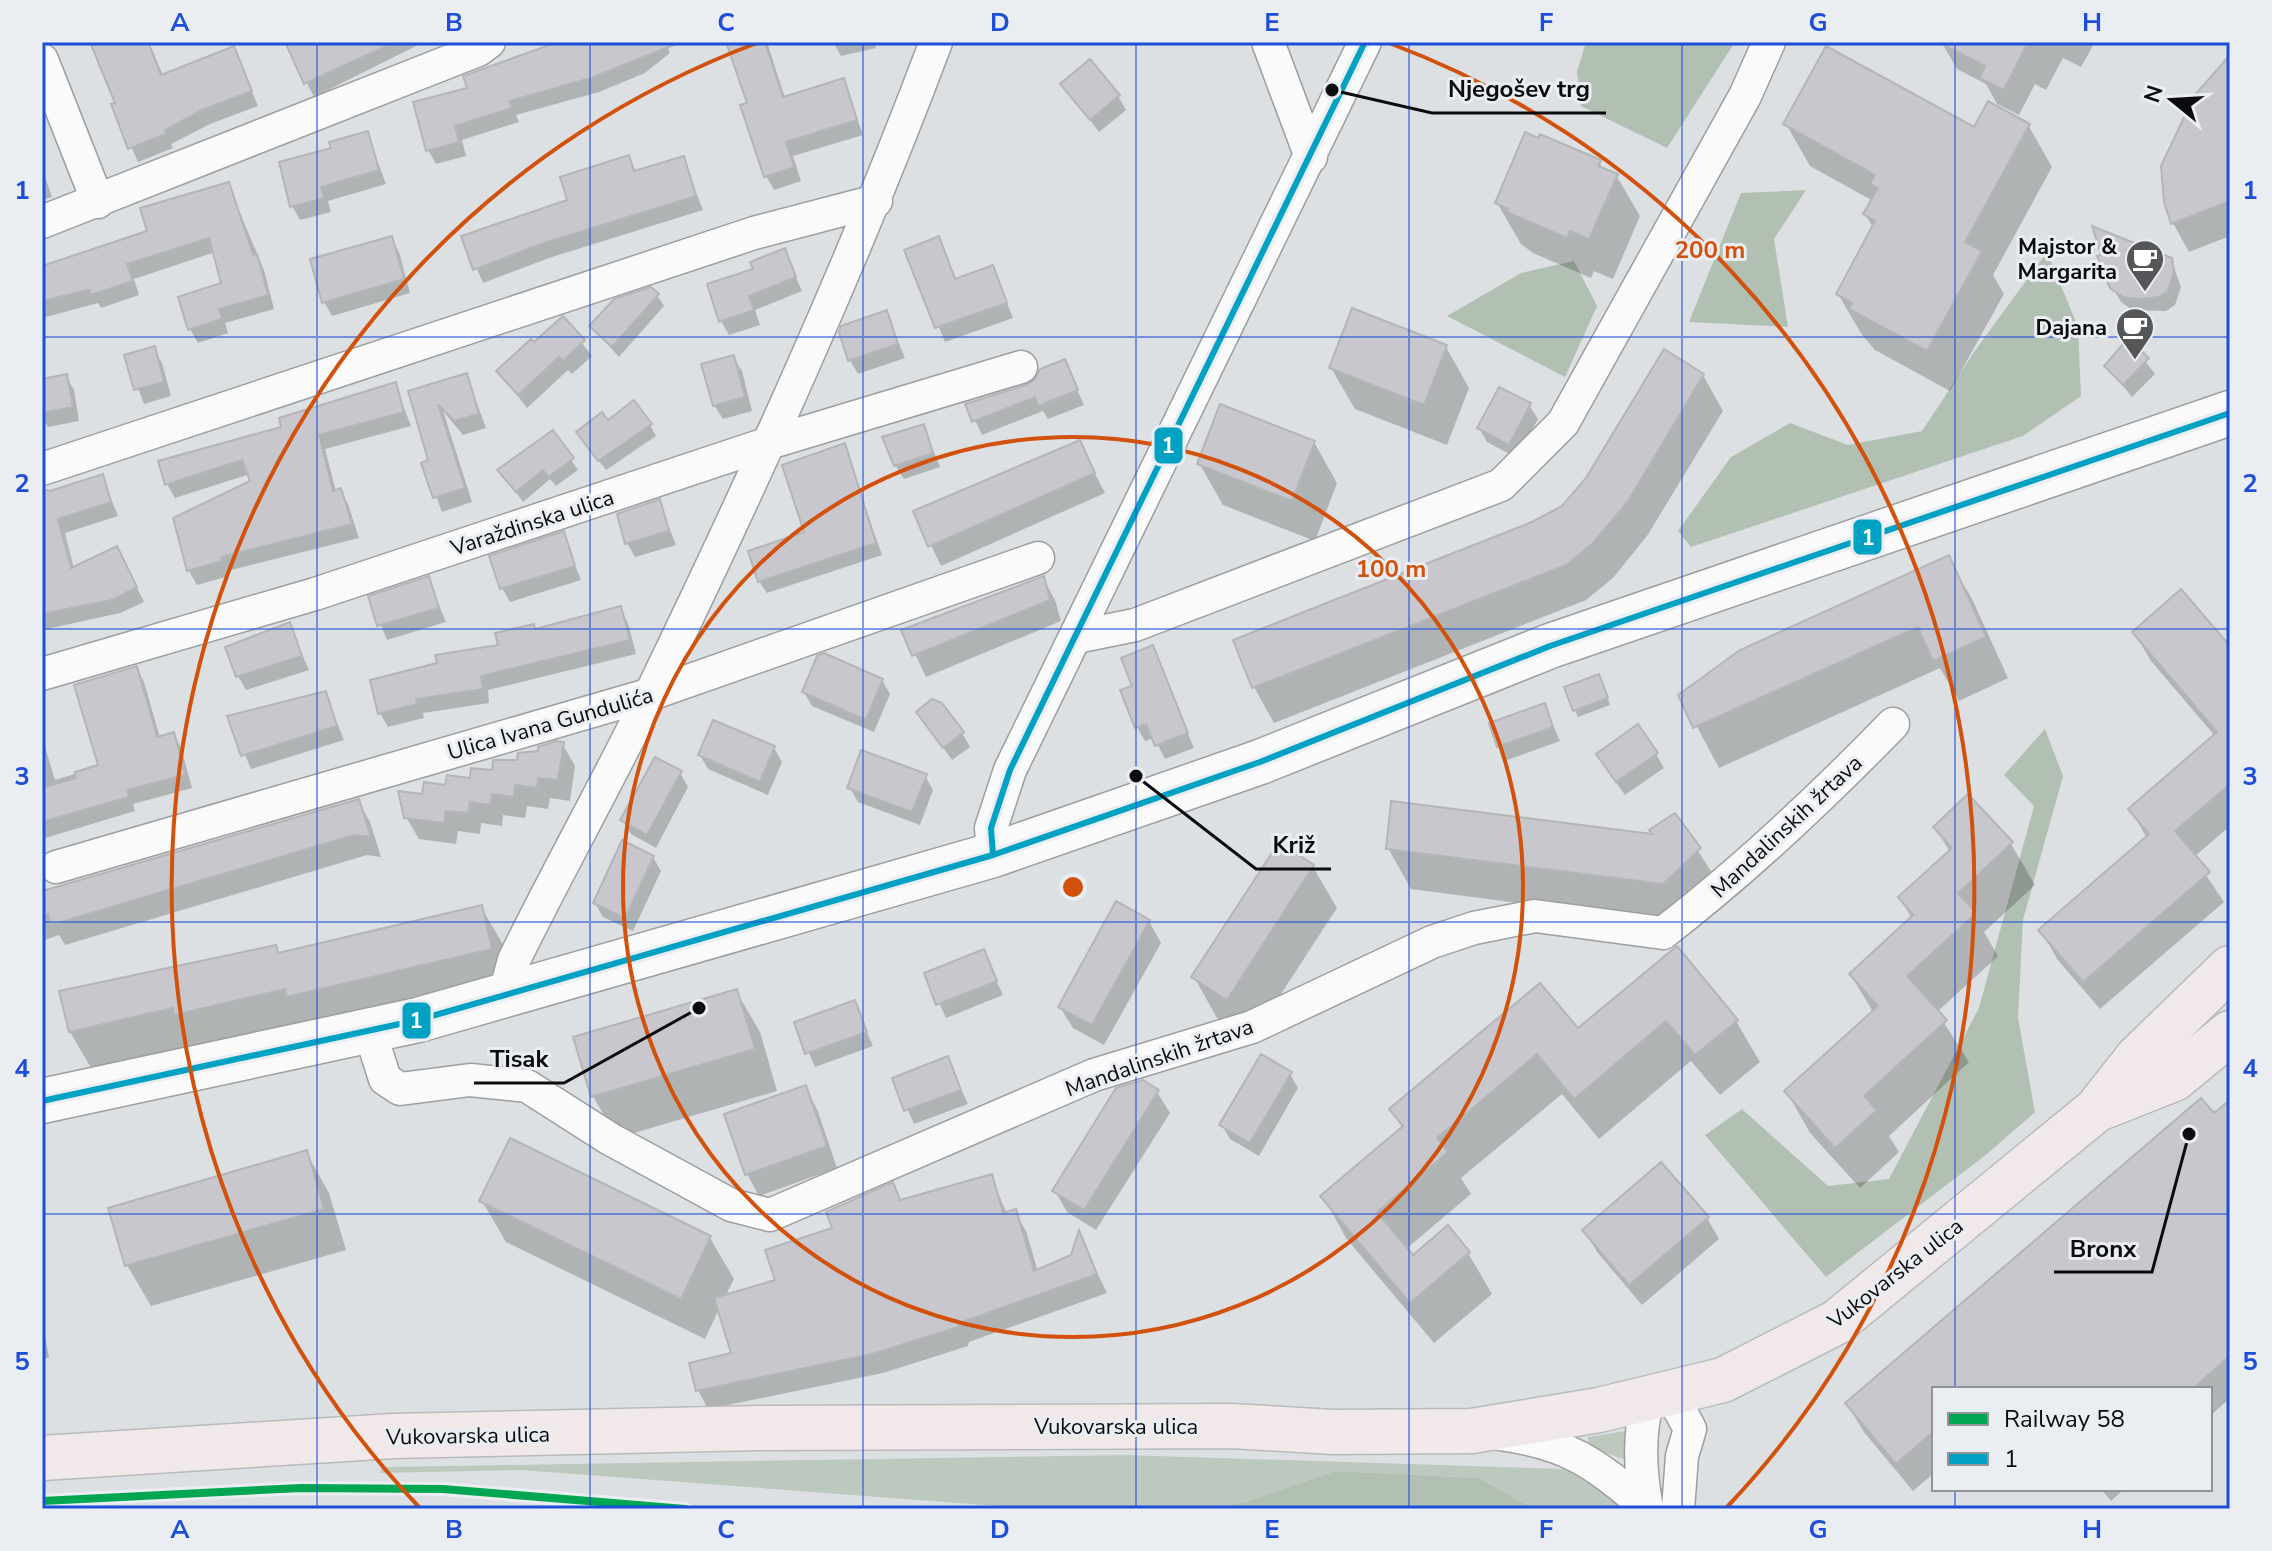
<svg xmlns="http://www.w3.org/2000/svg" width="2272" height="1551" viewBox="0 0 2272 1551" font-family="'Nunito Sans',sans-serif">
<style>
.green{fill:#bdc9bf}
.forest{fill:#b1c0b3}
.shadow{fill:#0003}
.building{fill:#c8c7ce;stroke:#b4b5b7;stroke-width:2}
.lines{fill:none;stroke-linecap:round;stroke-linejoin:round}
.minor-casing{stroke:#9c9e9f;stroke-width:35}
.secondary-casing{stroke:#9c9e9f;stroke-width:47}
.primary-casing{stroke:#b9babb;stroke-width:47}
.minor{stroke:#fafafb;stroke-width:32}
.secondary{stroke:#fafafb;stroke-width:44}
.primary{stroke:#f1e9e9;stroke-width:44}
.bus-1-casing{stroke:#eaedf1;stroke-width:12}
.bus-1{stroke:#01a1c4;stroke-width:6}
.rail-1-casing{stroke:#eaedf1;stroke-width:14}
.rail-1{stroke:#00a651;stroke-width:8}
.grid{fill:none;stroke:#1d4ed8;stroke-width:2;stroke-opacity:0.55}
.ring{fill:none;stroke:#d2510c;stroke-width:4}
.labels{text-anchor:middle;stroke-width:6;stroke-linejoin:round;paint-order:stroke}
.poi-label{font-size:22px;font-weight:bold;fill:#0b0c0d;stroke:#eaedf1;text-anchor:end}
.street-label{font-size:22px;fill:#0b0c0d;stroke:#eaedf1}
.centre{fill:#d2510c;stroke:#eaedf1;stroke-width:4}
.ring-label{font-size:24px;text-anchor:middle;font-weight:bold;fill:#d2510c;stroke:#eaedf1;stroke-width:6;stroke-linejoin:round;paint-order:stroke}
.leader{fill:none;stroke:#0b0c0d;stroke-width:3}
.callout-dot{fill:#0b0c0d;stroke:#eaedf1;stroke-width:3}
.callout-label{font-size:24px;text-anchor:middle;font-weight:bold;fill:#0b0c0d;stroke:#eaedf1;stroke-width:6;stroke-linejoin:round;paint-order:stroke}
.line-badge{stroke:#eaedf1;stroke-width:3}
.badge-label{font-size:22px;text-anchor:middle;font-weight:bold;fill:#fff}
.neatline{fill:none;stroke:#1d4ed8;stroke-width:3}
.grid-label{font-size:26px;text-anchor:middle;font-weight:bold;fill:#1d4ed8}
</style>
<rect width="100%" height="100%" fill="#dde0e2"/>
<!-- green -->
<path class="green" d="M1626 1431V1460L1589 1447 1588 1437Z
M1126 1455 1564 1469 1597 1479 1627 1509H1534L1480 1478 1335 1471 1245 1502 1208 1509H1037L521 1470 380 1473 382 1467Z"/>
<!-- forest -->
<path class="forest" d="M1586 42H1735L1667 148 1581 106 1577 72Z
M1806 190 1774 239 1788 327 1689 322 1741 193Z
M2047 252 2078 327 2081 396 2023 436 1691 547 1678 531 1731 457 1790 423 1848 445 1922 431 1974 352Z
M1574 261 1597 306 1565 377 1447 316 1521 273Z
M2045 729 2063 776 2023 920 2018 1018 2035 1112 1987 1154 1826 1277 1705 1135 1742 1109 1828 1186 1889 1179 1979 1008 2034 806 2004 775Z
M1335 1471 1480 1478 1534 1509H1208L1245 1502Z"/>
<!-- shadow -->
<path class="shadow" d="M92 42H149L163 76 233 48 258 106 210 124 171 144 173 148 138 162 113 105 117 104Z
M294 42H424L314 97 288 45Z
M567 42H666L670 53 645 73 599 92 516 115 519 122 462 140 466 156 436 164 428 150 469 89 491 66Z
M728 42H767L785 98 843 80 863 135 793 156 801 181 774 190 766 176 749 104Z
M833 42H874L876 48 841 56Z
M2095 42 2081 67 2063 58 2046 90 2035 84 2019 115 1997 104 1986 84 1957 69 1942 43Z
M2230 61V236L2189 252 2173 223Z
M1063 84 1118 96 1126 110 1099 132Z
M1786 124 1975 130 2028 125 2052 167 1993 275 2004 294 1950 391 1875 350 1862 335 1838 294 1874 229 1865 214 1873 201 1810 166Z
M367 133 386 184 328 201 331 212 300 220 292 206Z
M628 158 637 172 683 159 703 210 552 257 483 283 464 238 570 202Z
M1599 162 1604 170 1616 175 1640 216 1613 279 1594 271 1591 278 1533 253 1521 244 1497 203Z
M42 168 52 197 42 200Z
M228 185 264 270 274 309 225 323 228 333 198 343 190 329 224 285 215 252 134 279 139 295 101 308 98 303 42 318V268L149 233Z
M2095 229 2171 259 2181 287 2175 305 2166 311 2132 310 2121 302 2104 273Z
M391 238 399 252 410 293 332 316 324 302Z
M938 239 957 280 993 268 1013 318 945 342 907 251Z
M784 251 802 291 755 310 760 325 729 335 721 321 756 270Z
M657 295 664 306 619 357 591 326Z
M886 312 905 358 858 374 850 360Z
M563 319 592 356 572 374 568 370 527 408 499 371Z
M1446 347 1469 388 1447 445 1355 409 1331 368Z
M154 349 162 363 171 396 144 404 126 356Z
M2136 349 2155 374 2132 397 2107 366Z
M733 357 742 371 752 411 723 419 714 405Z
M1064 361 1084 405 1048 419 1043 411 982 435 968 405 1027 387Z
M1703 375 1723 411 1647 536 1613 578 1586 600 1274 723 1254 687 1235 641 1533 524 1563 508Z
M66 376 74 390 79 421 48 427 42 416V381Z
M467 376 486 428 463 435 443 411 472 502 442 512 424 464 431 462 410 393Z
M395 384 411 426 325 449 336 492 340 490 348 504 359 538 227 571 229 576 197 585 189 571 176 519 253 482 250 474 175 498 167 484 284 428Z
M1529 405 1538 419 1517 458 1487 442 1479 428Z
M608 423 650 425 656 436 606 470 585 443Z
M923 426 940 467 904 479 895 465Z
M552 432 578 470 556 486 550 479 523 502 500 471Z
M1314 442 1337 483 1315 541 1223 505 1199 463Z
M1079 443 1105 493 941 566 915 512Z
M844 446 882 555 767 593 759 581 806 535Z
M102 476 118 516 65 533 74 569 124 562 144 602 120 613 42 630V491L48 489 50 493Z
M659 502 676 545 635 557 627 543Z
M563 534 581 580 510 602 502 588Z
M1948 558 1972 599 2008 678 1959 701 1940 668 1719 768 1680 695Z
M1043 578 1055 600 1061 621 926 677 904 631Z
M428 579 446 622 387 640 370 598Z
M620 609 628 623 636 654 488 690 489 703 423 713 424 718 388 727 380 713 533 626 536 630Z
M289 625 309 670 246 690 238 676Z
M2134 632 2230 649V826L2194 857 2224 902 2100 1009 2057 959 2041 930 2147 838 2130 809 2215 736 2151 661Z
M1152 648 1194 748 1165 759 1154 738 1145 741 1137 727 1134 687Z
M136 668 144 682 160 738 174 734 181 748 192 788 133 804 135 811 42 839V737L55 780 101 766Z
M882 680 890 694 874 732 812 706 804 692Z
M1602 683 1610 705 1578 717 1566 689Z
M325 693 344 740 251 769 229 717Z
M1544 705 1560 741 1507 760 1491 724Z
M918 712 962 733 970 747 952 760Z
M563 745 575 766 570 801 550 798 548 809 527 806 525 818 503 815 502 826 481 823 480 834 458 831 456 844 419 839 406 817 424 797 519 762 520 754Z
M774 748 782 762 768 795 708 769 700 755Z
M1656 754 1664 768 1625 795 1606 768Z
M680 773 688 787 656 848 631 834 622 820Z
M925 776 933 790 920 825 858 802 850 788Z
M358 801 370 822 381 857 367 855 65 945 59 935 42 941V893Z
M1675 816 1724 891 1687 925 1411 889 1388 848 1649 836Z
M1935 827 2011 844 2035 885 1984 932 1998 956 1937 1012 1969 1062 1889 1136 1899 1152 1860 1188 1810 1133 1787 1092 1873 1012 1851 975 1912 919 1900 898 1950 852Z
M1279 845 1313 867 1337 908 1251 1040 1217 1018 1194 977Z
M653 857 661 871 633 931 603 917 595 903Z
M481 907 505 948 514 990 94 1073 70 1032 61 993 275 947 279 954Z
M1149 921 1161 943 1104 1045 1073 1028 1060 1007Z
M1677 949 1736 1021 1760 1062 1720 1095 1691 1061 1599 1139 1562 1094 1461 1178 1471 1194 1406 1249 1413 1258 1468 1253 1492 1294 1434 1343 1346 1238 1323 1196 1403 1129 1392 1110 1578 1031Z
M983 952 1003 995 946 1018 926 974Z
M736 991 760 1032 777 1091 617 1138 593 1096 576 1038Z
M854 1002 873 1046 815 1067 796 1024Z
M947 1058 968 1104 914 1124 894 1079Z
M1290 1074 1298 1088 1259 1156 1230 1139 1222 1125Z
M805 1088 817 1109 837 1168 759 1196 747 1174 726 1116Z
M1157 1092 1170 1113 1096 1230 1067 1212 1055 1191Z
M2230 1102V1398L2210 1416V1389H1934V1473L1913 1491 1864 1432 1847 1404Z
M306 1152 329 1193 346 1250 151 1306 127 1265Z
M991 1176 1007 1214 1015 1212 1026 1231 1038 1272 1073 1256 1079 1235 1107 1293 969 1342 968 1346 883 1373 708 1409 698 1390 733 1354 719 1309 705 1339 506 1242 482 1201 710 1238 734 1279 725 1297 777 1282 834 1229 892 1185 902 1202Z
M1707 1218 1719 1239 1642 1305 1597 1252 1585 1230Z
M42 1321 49 1357 42 1360Z
M2101 1489H2124L2111 1501Z"/>
<!-- building -->
<path class="building" d="M90 42H148L161 75 234 46 252 91 202 110 165 130 166 134 128 149 111 104 115 103Z
M285 42H395L304 84Z
M558 42 676 44 591 78 510 101 512 108 455 126 459 142 426 151 413 102 467 88 463 76Z
M726 42H765L783 97 844 78 857 120 786 142 794 167 764 177 740 105 747 103Z
M1938 42H2028L2004 90 1980 78 1985 66Z
M1826 46 1974 127 1988 101 2030 124 1965 242 1982 251 1927 351 1849 309 1852 303 1836 294 1875 221 1863 214 1878 188 1870 184 1875 175 1783 124Z
M2230 55V201L2171 224 2164 202 2161 166 2194 96Z
M1090 59 1120 95 1090 120 1060 84Z
M368 131 379 170 321 187 324 198 290 207 279 162 331 148 329 142Z
M1525 132 1538 138 1540 134 1601 160 1598 166 1618 174 1589 239 1570 231 1567 238 1507 212 1508 209 1495 203Z
M629 155 634 171 684 156 696 196 544 243 473 270 461 236 567 200 560 177Z
M229 182 253 255 257 254 268 295 219 309 222 319 188 330 178 297 221 283 209 238 127 264 133 281 91 295 89 290 42 301V266L147 231 140 208Z
M2092 226 2172 258 2174 271 2168 291 2158 297 2141 299 2123 297 2110 288 2097 256 2101 255Z
M392 236 404 279 322 303 310 259Z
M939 236 955 279 993 265 1007 303 935 328 904 250Z
M785 248 796 277 749 296 754 310 719 322 707 284 753 269 750 262Z
M651 287 659 294 612 347 589 326 614 299Z
M1352 308 1447 345 1424 405 1329 368Z
M887 310 898 344 848 361 839 332 841 326Z
M563 316 585 340 563 361 559 357 518 395 496 371 531 339 534 342Z
M2123 344 2137 347 2149 358 2123 385 2104 366Z
M155 346 164 382 134 390 124 355Z
M1664 349 1704 374 1628 501 1593 543 1566 565 1252 688 1233 640 1532 522 1562 506 1586 478Z
M734 355 745 397 713 406 701 364Z
M1065 359 1078 390 1038 406 1035 397 972 422 965 404 1026 385 1035 379 1040 369Z
M467 373 479 414 454 421 438 404 465 488 433 498 421 463 428 460 408 391Z
M67 374 73 407 42 413V379Z
M396 382 404 412 319 435 333 491 341 488 352 524 221 557 222 561 187 571 173 518 250 481 242 460 165 485 158 461 281 427 279 418Z
M1499 387 1531 403 1509 445 1477 428Z
M634 400 652 424 598 461 576 432 602 412 608 420Z
M1220 404 1315 441 1292 501 1197 464Z
M924 424 933 453 894 466 882 437Z
M553 430 574 458 548 477 543 470 516 492 497 470Z
M1080 440 1095 473 928 547 913 511Z
M845 443 876 543 758 582 748 551 804 532 782 465Z
M103 474 111 502 58 519 71 568 117 546 137 587 112 600 42 614V489L50 491Z
M660 499 669 531 625 544 617 514Z
M564 531 575 566 500 589 489 556Z
M1949 555 1986 637 1933 661 1918 627 1693 728 1678 695 1740 650Z
M429 576 439 608 377 626 368 596Z
M1044 576 1050 600 912 656 901 630Z
M2181 589 2230 646V784L2175 831 2210 872 2083 982 2038 930 2149 834 2128 809 2217 732 2132 632Z
M621 606 630 640 481 676 483 689 416 699 417 704 378 714 370 680 437 663 435 655 498 645 495 633 534 624 535 629Z
M290 622 302 656 236 677 225 647Z
M1153 645 1188 733 1155 746 1146 724 1135 728 1120 690 1132 686 1121 658Z
M824 653 883 679 866 720 802 692 817 656Z
M137 666 157 737 174 732 185 775 127 790 129 797 42 822V788L76 778 75 772 98 765 74 685Z
M1599 674 1608 698 1573 711 1564 687Z
M326 691 337 726 241 756 227 716Z
M932 699 942 703 964 732 943 748 916 712Z
M1545 703 1553 727 1497 747 1489 723Z
M713 720 775 746 760 782 698 755Z
M1638 724 1658 753 1616 782 1596 754Z
M556 741 564 742 558 780 538 778 537 788 515 785 514 797 492 794 490 805 470 802 468 813 446 811 444 823 404 818 398 791 422 794 424 782 445 785 447 775 470 778 471 768 492 770 493 760H517L518 753 538 751V747Z
M861 750 927 774 912 812 847 788Z
M655 757 682 771 647 835 620 820Z
M1968 794 2013 842 1958 893 1976 913 1907 976 1947 1020 1864 1096 1877 1110 1835 1148 1784 1091 1878 1006 1849 974 1913 915 1898 897 1952 848 1933 827Z
M359 799 371 837 354 835 51 925 48 914 42 916V891Z
M1391 801 1652 834 1649 830 1675 813 1701 848 1663 884 1386 849Z
M622 840 654 856 625 918 593 903Z
M1279 842 1314 865 1227 1000 1191 977Z
M1116 901 1150 920 1092 1025 1058 1007Z
M482 905 492 949 286 997 285 989 174 1015 173 1008 69 1032 59 991 276 945 278 953Z
M1677 946 1738 1020 1695 1055 1666 1021 1574 1099 1537 1054 1437 1138 1448 1152 1377 1212 1413 1255 1448 1225 1470 1252 1410 1303 1320 1196 1403 1126 1389 1109 1540 983 1578 1028Z
M984 949 997 981 936 1005 924 973Z
M737 989 755 1049 591 1097 573 1037Z
M855 1000 867 1032 805 1054 794 1022Z
M1261 1054 1292 1072 1250 1143 1219 1125Z
M948 1056 961 1090 904 1111 892 1078Z
M1143 1080 1159 1090 1084 1210 1052 1191 1116 1088Z
M806 1085 827 1146 745 1175 724 1114Z
M2201 1098 2214 1113 2230 1100V1356L2192 1389H1934V1431L1896 1464 1845 1403Z
M510 1138 711 1236 681 1299 479 1201Z
M307 1150 324 1209 125 1266 108 1208Z
M1661 1162 1709 1217 1629 1285 1582 1230Z
M992 1174 1003 1213 1016 1209 1034 1271 1071 1255 1079 1230 1097 1274 959 1323 958 1327 872 1354 696 1391 689 1363 731 1353 714 1298 775 1280 765 1250 832 1228 826 1212 893 1182 900 1200Z"/>
<g class="lines">
<defs>
<path id="minor" d="M1268 42 1311 157
M42 60 98 202
M42 222 478 50 489 42
M42 469 754 233 876 201
M1076 637 1135 625 1501 485 1563 423 1745 96 1769 42
M42 674 315 594 769 443 1021 367
M993 855 991 828 1010 770 1365 42
M56 867 651 694 1038 558
M504 997 514 960C558 870 608 782 652 691 755 478 853 263 936 42
M370 1032 385 1079 400 1089 470 1080 527 1086 610 1139 731 1205 770 1215 1094 1075 1252 1027 1432 942 1474 928 1535 916 1663 933C1746 869 1820 799 1893 724
M1665 1394 1678 1407 1690 1429 1682 1456 1678 1509
M1499 1434C1568 1443 1595 1463 1646 1507
M1647 1509C1640 1470 1638 1437 1648 1398"/>
<path id="secondary" d="M42 1101 418 1020 993 855 1260 762 1550 646 2230 413"/>
<path id="primary" d="M2098 1109 2174 1079 2230 1033
M42 1458 393 1436 759 1428 1232 1426 1333 1432 1472 1431 1599 1410 1723 1380 1837 1322 2096 1110 2137 1058 2230 968"/>
</defs>
<!-- minor casing -->
<use href="#minor" class="minor-casing"/>
<!-- secondary casing -->
<use href="#secondary" class="secondary-casing"/>
<!-- primary casing -->
<use href="#primary" class="primary-casing"/>
<!-- minor -->
<use href="#minor" class="minor"/>
<!-- secondary -->
<use href="#secondary" class="secondary"/>
<!-- primary -->
<use href="#primary" class="primary"/>
<defs>
<path id="bus-1" d="M993 855 991 828 1010 770 1365 42
M42 1101 418 1020 993 855 1260 762 1550 646 2230 413"/>
</defs>
<!-- bus-1 casing -->
<use href="#bus-1" class="bus-1-casing"/>
<!-- bus-1 -->
<use href="#bus-1" class="bus-1"/>
<defs>
<path id="rail-1" d="M42 1501 301 1488 443 1489 685 1509"/>
</defs>
<!-- rail-1 casing -->
<use href="#rail-1" class="rail-1-casing"/>
<!-- rail-1 -->
<use href="#rail-1" class="rail-1"/>
</g>
<!-- grid -->
<path class="grid" d="M317 42V1509M590 42V1509M863 42V1509M1136 42V1509M1409 42V1509M1682 42V1509M1955 42V1389M42 337H2230M42 629H2230M42 922H2230M42 1214H2230M1955 1489V1509"/>
<!-- distance rings -->
<g class="ring">
<circle cx="1073" cy="887" r="450"/>
<path d="M419 1507A901 901 0 0 1 757 43M1389 43A901 901 0 0 1 1727 1507"/>
</g>
<!-- icons -->
<defs>
<symbol id="cafe-pin" viewBox="-11 -11 22 30"><path d="M0 17L-7.5 6A9.5 9.5 0 1 1 7.5 6Z" fill="#545658" stroke="#eaedf1"/><path d="M-5.5-4.5H6V0H3Q3 3.5 0 3.5H-2.5Q-5.5 3.5-5.5 0ZM3-3.2v2h1.7v-2ZM-6 4.5H4V6H-6Z" fill="#fff"/></symbol>
</defs>
<g fill-rule="evenodd">
<use href="#cafe-pin" x="2123" y="237" width="44" height="60"/>
<use href="#cafe-pin" x="2113" y="305" width="44" height="60"/>
</g>
<g class="labels">
<!-- poi labels -->
<g class="poi-label">
<text x="2117" y="254">Majstor &amp;<tspan x="2117" dy="25">Margarita</tspan></text>
<text x="2107" y="335">Dajana</text>
</g>
<!-- street labels -->
<g class="street-label">
<text transform="translate(532 522) rotate(-18)" y="8">Varaždinska ulica</text>
<text transform="translate(550 723) rotate(-16)" y="8">Ulica Ivana Gundulića</text>
<text transform="translate(1786 826) rotate(-43)" y="8">Mandalinskih žrtava</text>
<text transform="translate(1159 1057) rotate(-19)" y="8">Mandalinskih žrtava</text>
<text transform="translate(1895 1273) rotate(-38)" y="8">Vukovarska ulica</text>
<text x="1116" y="1434">Vukovarska ulica</text>
<text transform="translate(468 1435) rotate(-1)" y="8">Vukovarska ulica</text>
</g>
</g>
<circle cx="1073" cy="887" r="12" class="centre"/>
<g class="ring-label">
<text x="1710" y="258">200 m</text>
<text x="1391" y="577">100 m</text>
</g>
<!-- callouts -->
<path class="leader" d="M1332 90L1432 113H1606M1136 776L1256 869H1331M699 1008L564 1083H474M2189 1134L2152 1272H2054"/>
<g class="callout-dot">
<circle cx="1332" cy="90" r="8"/>
<circle cx="1136" cy="776" r="8"/>
<circle cx="699" cy="1008" r="8"/>
<circle cx="2189" cy="1134" r="8"/>
</g>
<g class="callout-label">
<text x="1519" y="97">Njegošev trg</text>
<text x="1294" y="853">Križ</text>
<text x="519" y="1067">Tisak</text>
<text x="2103" y="1257">Bronx</text>
</g>
<g class="line-badge">
<rect x="1153" y="426" width="31" height="39" rx="8" fill="#01a1c4"/>
<rect x="1852" y="518" width="31" height="38" rx="8" fill="#01a1c4"/>
<rect x="401" y="1001" width="31" height="39" rx="8" fill="#01a1c4"/>
</g>
<g class="badge-label">
<text x="1168" y="453">1</text>
<text x="1868" y="545">1</text>
<text x="416" y="1028">1</text>
</g>
<!-- border -->
<rect width="2272" height="1551" fill="none" stroke="#eaedf1" stroke-width="88"/>
<!-- legend -->
<rect x="1932" y="1387" width="280" height="104" fill="#eaedf1" stroke="#919396" stroke-width="2"/>
<rect x="1948" y="1413" width="40" height="12" fill="#00a651" stroke="#919396" stroke-width="2"/>
<text x="2004" y="1427" font-size="24" fill="#0b0c0d">Railway 58</text>
<rect x="1948" y="1453" width="40" height="12" fill="#01a1c4" stroke="#919396" stroke-width="2"/>
<text x="2004" y="1467" font-size="24" fill="#0b0c0d">1</text>
<!-- north arrow -->
<g transform="translate(2172 100) rotate(288)" stroke="#eaedf1" stroke-width="6" paint-order="stroke">
<path d="M0-6L14 30L0 20L-14 30Z" fill="#0b0c0d"/>
<text y="-12" font-size="22" font-weight="bold" text-anchor="middle" fill="#0b0c0d">N</text>
</g>
<rect x="44" y="44" width="2184" height="1463" class="neatline"/>
<g class="grid-label">
<text x="180" y="31">A</text>
<text x="454" y="31">B</text>
<text x="726" y="31">C</text>
<text x="1000" y="31">D</text>
<text x="1272" y="31">E</text>
<text x="1546" y="31">F</text>
<text x="1818" y="31">G</text>
<text x="2092" y="31">H</text>
<text x="22" y="199">1</text>
<text x="2250" y="199">1</text>
<text x="22" y="492">2</text>
<text x="2250" y="492">2</text>
<text x="22" y="785">3</text>
<text x="2250" y="785">3</text>
<text x="22" y="1077">4</text>
<text x="2250" y="1077">4</text>
<text x="22" y="1370">5</text>
<text x="2250" y="1370">5</text>
<text x="180" y="1538">A</text>
<text x="454" y="1538">B</text>
<text x="726" y="1538">C</text>
<text x="1000" y="1538">D</text>
<text x="1272" y="1538">E</text>
<text x="1546" y="1538">F</text>
<text x="1818" y="1538">G</text>
<text x="2092" y="1538">H</text>
</g>
</svg>
